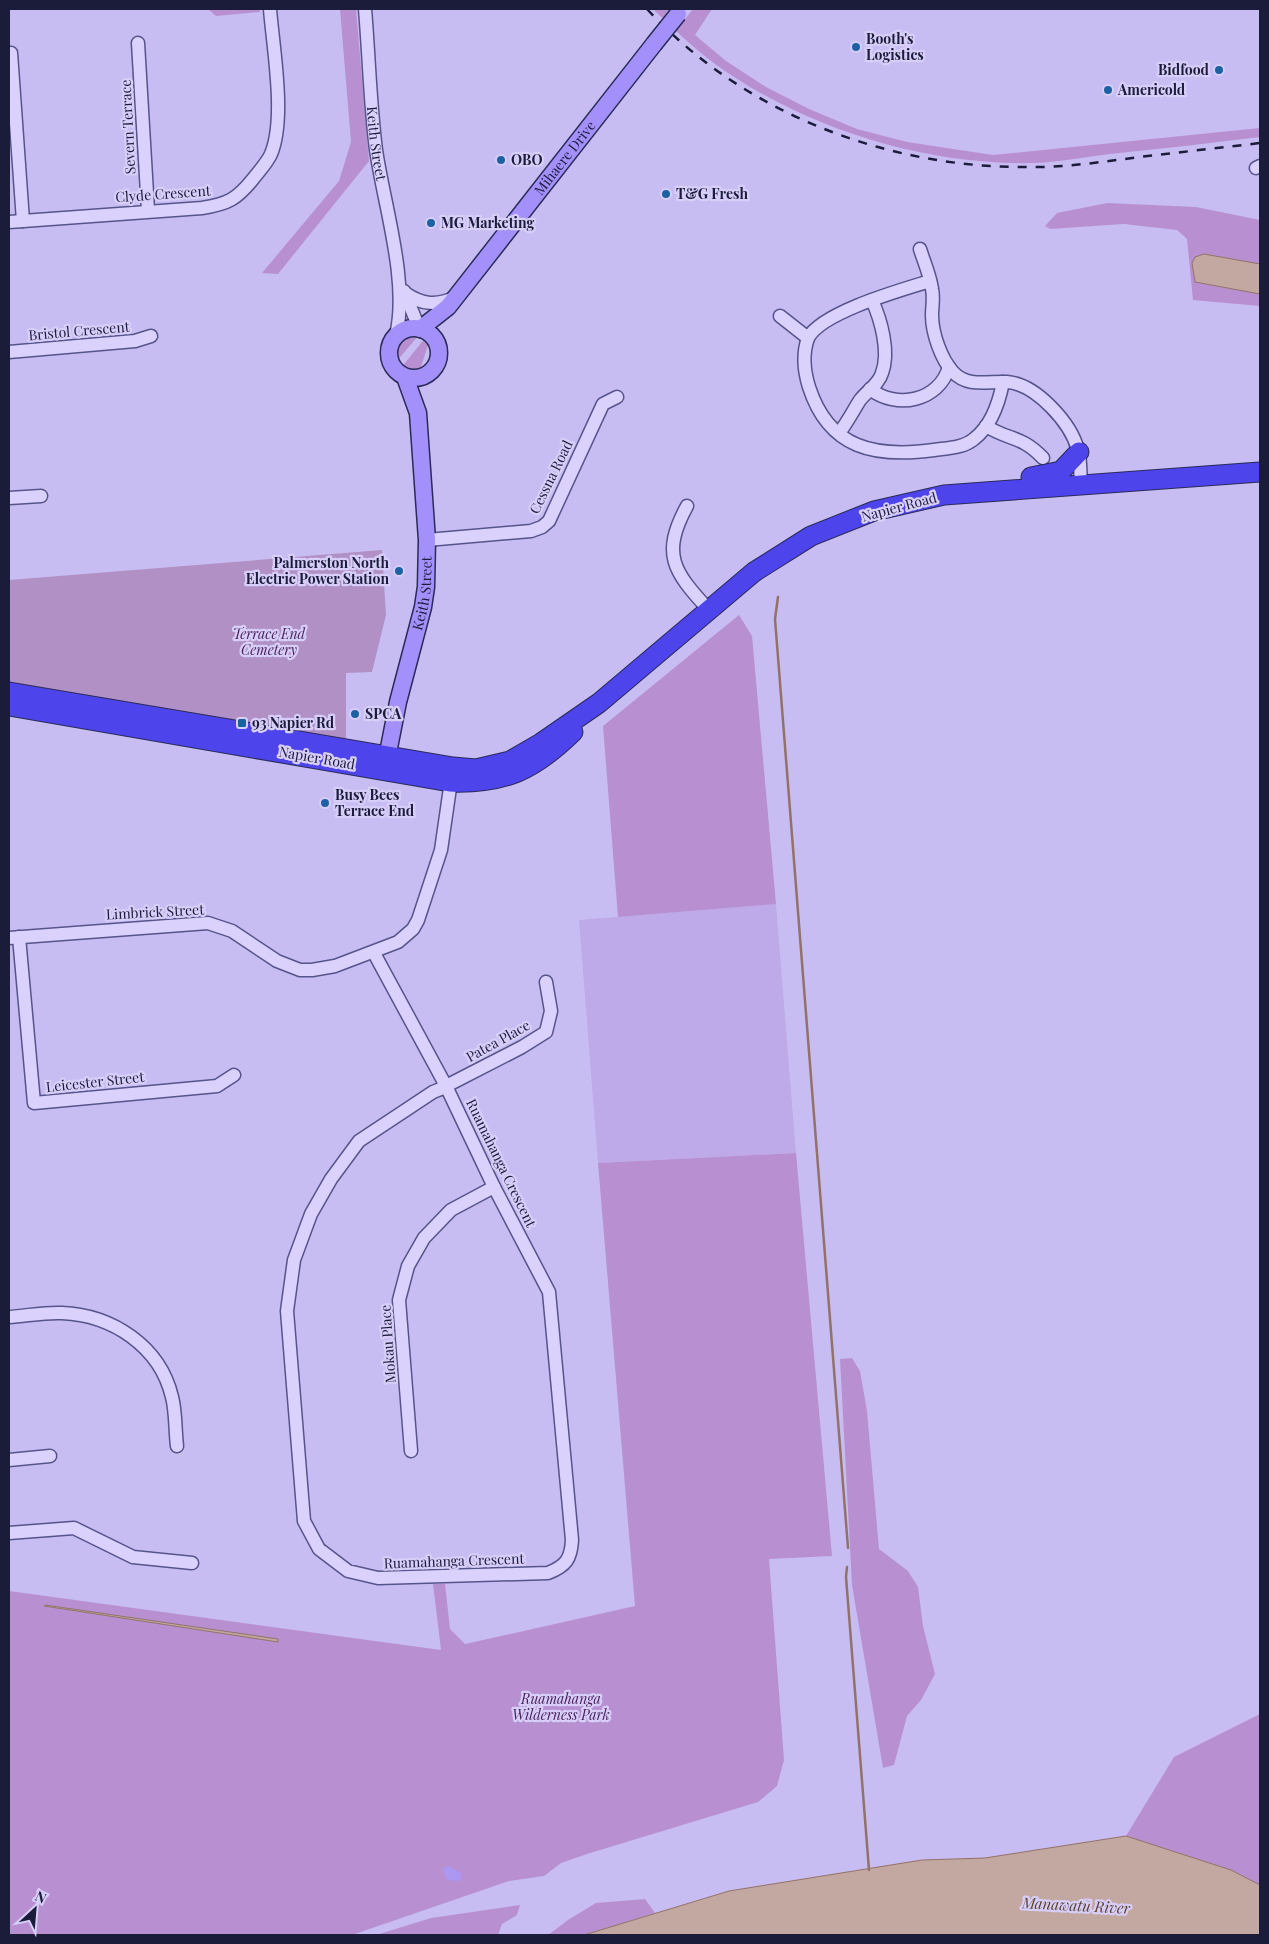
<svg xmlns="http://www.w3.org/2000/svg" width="1269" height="1944" viewBox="0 0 1269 1944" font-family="'Playfair Display',serif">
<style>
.farmland{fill:#bfaae9}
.green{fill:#b890d1}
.sand{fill:#ac97f2}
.cemetery{fill:#b191c5}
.water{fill:#c3a8a1;stroke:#927268}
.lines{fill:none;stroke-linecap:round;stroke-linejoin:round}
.stream{stroke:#927268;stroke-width:2.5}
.minor-casing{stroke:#56548c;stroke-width:15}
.major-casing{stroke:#292b59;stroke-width:19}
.highway-casing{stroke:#292b59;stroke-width:21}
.minor{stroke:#dad1fc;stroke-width:12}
.major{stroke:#a490fa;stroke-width:16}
.highway{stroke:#4d44ec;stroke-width:19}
.rail{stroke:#1b1b3a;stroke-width:2.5;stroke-dasharray:9 9;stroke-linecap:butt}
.major-bridge-casing{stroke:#292b59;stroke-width:19;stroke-linecap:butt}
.major-bridge{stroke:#a490fa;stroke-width:16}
.poi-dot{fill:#1e61a2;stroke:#d7cef9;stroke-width:2}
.labels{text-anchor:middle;stroke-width:4.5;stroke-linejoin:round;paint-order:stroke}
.poi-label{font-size:14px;font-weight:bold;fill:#1b1b3a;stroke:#d7cef9;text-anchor:start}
.street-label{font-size:14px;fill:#1b1b3a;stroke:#d7cef9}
.park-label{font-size:14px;font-style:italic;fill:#4a1f59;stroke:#d7cef9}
.water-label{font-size:15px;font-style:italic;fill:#5b3e28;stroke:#d7cef9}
</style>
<rect width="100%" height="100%" fill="#c8bdf2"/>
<!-- farmland -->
<path class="farmland" d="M776 904 796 1153 598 1163 579 920Z"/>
<!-- green -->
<path class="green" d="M208 9H259L260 12 216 16Z
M340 9H356L369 161 278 274 262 273 339 181 351 142Z
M653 9H672L685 19 693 9H712L695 35 726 61 766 87 809 109 857 129 907 142 993 155 1260 128V137C1210 143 1160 149 1110 154 1085 157 1060 162 1035 163 925 166 804 128 715 64 693 48 673 28 653 9Z
M1107 203 1196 207 1260 220V306L1193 300 1187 239 1177 230 1124 224 1050 229 1045 226 1057 213Z
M415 334 419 335 396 362C392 346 399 336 415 334Z
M425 338 429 342 420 370 414 372 401 368Z
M739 615 752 636 776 904 618 917 603 726Z
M796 1153 832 1556 769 1559 784 1760 777 1786 758 1802 587 1854 561 1863 544 1876 509 1881 352 1935H9V1591L441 1650 433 1584H445L450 1629 465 1644 635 1606 598 1163Z
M852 1358 860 1371 867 1411 879 1549 908 1571 918 1587 923 1626 935 1674 921 1700 907 1716 894 1765 883 1768 852 1585 840 1359Z
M1260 1714V1885L1231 1870 1126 1836 1174 1757Z
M645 1899 655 1913 584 1935H548L568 1920 596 1903Z
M520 1905 517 1915 502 1924 498 1935H376L431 1918Z"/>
<!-- sand -->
<path class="sand" d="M448 1866 461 1873V1881L447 1880 443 1869Z"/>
<!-- cemetery -->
<path class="cemetery" d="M382 550 386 615 372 672 346 673V739L9 683V580Z"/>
<!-- water -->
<path class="water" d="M1204 254 1260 264V294L1195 282 1192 263 1195 257Z
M45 1605 278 1639V1642L44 1606Z
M1126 1836 1231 1870 1260 1885V1935H584L729 1891 922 1860 985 1858Z"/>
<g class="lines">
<!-- stream -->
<path class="stream" d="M778 597 775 619 848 1548
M847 1567 846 1577 869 1870"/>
<defs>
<g id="minor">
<path id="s1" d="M365 9C369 56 370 103 376 150 384 205 409 282 396 335"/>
<path d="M138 43 148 210"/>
<path d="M11 53 23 221"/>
<path d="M1256 168 1260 166"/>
<path d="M9 222 202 208C228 204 237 199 253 179 259 171 267 163 271 154 286 118 273 48 270 9"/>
<path d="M920 249C924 262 930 275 932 289 934 298 932 307 932 315 932 333 941 359 953 372 968 388 988 381 1007 382 1036 384 1071 423 1078 450 1081 461 1080 473 1081 485"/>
<path d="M404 291 419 328"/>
<path d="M405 293C422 305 437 306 456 297"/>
<path d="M780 316 808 338C822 312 901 290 930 281"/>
<path d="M808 338C802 355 804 371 809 387 829 449 875 458 934 450 948 448 963 448 974 439 991 426 999 403 1003 382"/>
<path d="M9 352 135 341 151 336"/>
<path d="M870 389C897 410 939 401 949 367"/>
<path d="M986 426C1010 441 1021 435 1043 458"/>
<path d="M839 433C847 423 853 411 860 400 867 391 879 384 882 373 890 352 881 320 872 300"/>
<path d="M9 498 41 496"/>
<path d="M687 506C661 554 673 571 708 609"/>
<path d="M427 540 531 531 542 527 549 521 603 404 617 397"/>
<path d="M19 937 34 1103 217 1086 234 1075"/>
<path d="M9 938 208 923 232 931 277 961 300 970H312L335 966 398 942 413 929 418 920 441 850 452 774"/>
<path d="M374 953 446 1086 494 1187 549 1292 572 1540C571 1559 566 1566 548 1573L378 1578 348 1571 319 1549 304 1521 287 1311 294 1260 311 1214 331 1179 359 1141 433 1092C439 1090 445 1087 450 1084L522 1047 546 1032 551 1011 546 982"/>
<path d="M9 1317C26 1316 45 1312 62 1313 112 1315 160 1346 172 1397 176 1412 175 1430 177 1446"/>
<path d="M411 1451 399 1300 408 1266 424 1238 451 1210 494 1187"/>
<path d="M9 1460 50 1456"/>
<path d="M9 1533 74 1528 133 1557 192 1563"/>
</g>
<g id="major">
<circle cx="414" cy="353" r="25"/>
<path id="s2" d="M420 329 448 307 654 44"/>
<path id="s3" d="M385 768 398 702 423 607 426 587 427 540 418 413 405 377"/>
</g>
<path id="highway" d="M1031 477 1061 471 1079 452
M9 692 453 767 476 769 510 761 541 743 599 703 754 572 811 536 874 511 944 495 1260 472
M9 706 450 782C505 784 534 770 573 732"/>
</defs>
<!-- minor casing -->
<use href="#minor" class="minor-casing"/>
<!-- major casing -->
<use href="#major" class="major-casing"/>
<!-- highway casing -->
<use href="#highway" class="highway-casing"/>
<!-- minor -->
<use href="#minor" class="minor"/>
<!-- major -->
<use href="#major" class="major"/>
<!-- highway -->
<use href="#highway" class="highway"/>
<!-- rail -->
<path class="rail" d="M647 9C742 112 884 167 1023 167 1062 168 1101 162 1140 157 1180 152 1220 148 1260 143"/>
<defs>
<path id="major-bridge" d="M654 44 678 14"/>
</defs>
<!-- major-bridge casing -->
<use href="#major-bridge" class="major-bridge-casing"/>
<!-- major-bridge -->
<use href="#major-bridge" class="major-bridge"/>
</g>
<!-- markers -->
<g class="poi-dot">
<circle cx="856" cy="47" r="5"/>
<circle cx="1219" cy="70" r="5"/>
<circle cx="1108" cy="90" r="5"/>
<circle cx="501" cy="160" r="5"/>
<circle cx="666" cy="194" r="5"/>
<circle cx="431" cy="223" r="5"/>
<circle cx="399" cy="571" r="5"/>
<circle cx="355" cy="714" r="5"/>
<rect x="237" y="718" width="10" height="10" rx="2.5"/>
<circle cx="325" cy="803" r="5"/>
</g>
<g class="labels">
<!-- poi labels -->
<g class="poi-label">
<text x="866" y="44">Booth's<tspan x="866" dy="16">Logistics</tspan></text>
<text x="1209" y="75" text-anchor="end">Bidfood</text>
<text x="1118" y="95">Americold</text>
<text x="511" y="165">OBO</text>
<text x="676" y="199">T&amp;G Fresh</text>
<text x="441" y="228">MG Marketing</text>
<text x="389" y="568" text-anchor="end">Palmerston North<tspan x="389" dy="16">Electric Power Station</tspan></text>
<text x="365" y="719">SPCA</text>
<text x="252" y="728">93 Napier Rd</text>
<text x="335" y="800">Busy Bees<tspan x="335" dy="16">Terrace End</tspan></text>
</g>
<!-- street labels -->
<g class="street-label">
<text transform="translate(128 127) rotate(-93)" y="5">Severn Terrace</text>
<text dy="5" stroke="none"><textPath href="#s1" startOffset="135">Keith Street</textPath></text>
<text dy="5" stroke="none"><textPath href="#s2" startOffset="225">Mihaere Drive</textPath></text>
<text transform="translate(163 194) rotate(-4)" y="5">Clyde Crescent</text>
<text transform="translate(79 331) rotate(-5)" y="5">Bristol Crescent</text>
<text transform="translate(551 477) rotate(-64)" y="5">Cessna Road</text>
<text transform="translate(899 507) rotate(-15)" y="5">Napier Road</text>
<text dy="5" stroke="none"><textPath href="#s3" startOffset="179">Keith Street</textPath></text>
<text transform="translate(317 758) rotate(10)" y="5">Napier Road</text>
<text transform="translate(155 912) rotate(-3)" y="5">Limbrick Street</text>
<text transform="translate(498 1041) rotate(-29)" y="5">Patea Place</text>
<text transform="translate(95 1082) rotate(-6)" y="5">Leicester Street</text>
<text transform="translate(501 1163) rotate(64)" y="5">Ruamahanga Crescent</text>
<text transform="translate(388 1344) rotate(-94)" y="5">Mokau Place</text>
<text transform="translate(454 1561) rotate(-2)" y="5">Ruamahanga Crescent</text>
</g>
<!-- park labels -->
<g class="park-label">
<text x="269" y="639">Terrace End<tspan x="269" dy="16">Cemetery</tspan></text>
<text x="561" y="1704">Ruamahanga<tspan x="561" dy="16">Wilderness Park</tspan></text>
</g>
<!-- water labels -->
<g class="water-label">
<text transform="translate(1076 1906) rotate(3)" y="5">Manawatū River</text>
</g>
</g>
<!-- border -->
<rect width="1269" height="1944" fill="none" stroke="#1b1b3a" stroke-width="20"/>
<!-- north arrow -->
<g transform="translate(35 1909) rotate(26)" stroke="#d7cef9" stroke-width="4" paint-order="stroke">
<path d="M0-4L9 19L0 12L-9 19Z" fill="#1b1b3a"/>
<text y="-8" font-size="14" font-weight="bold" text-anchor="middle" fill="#1b1b3a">N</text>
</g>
</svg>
